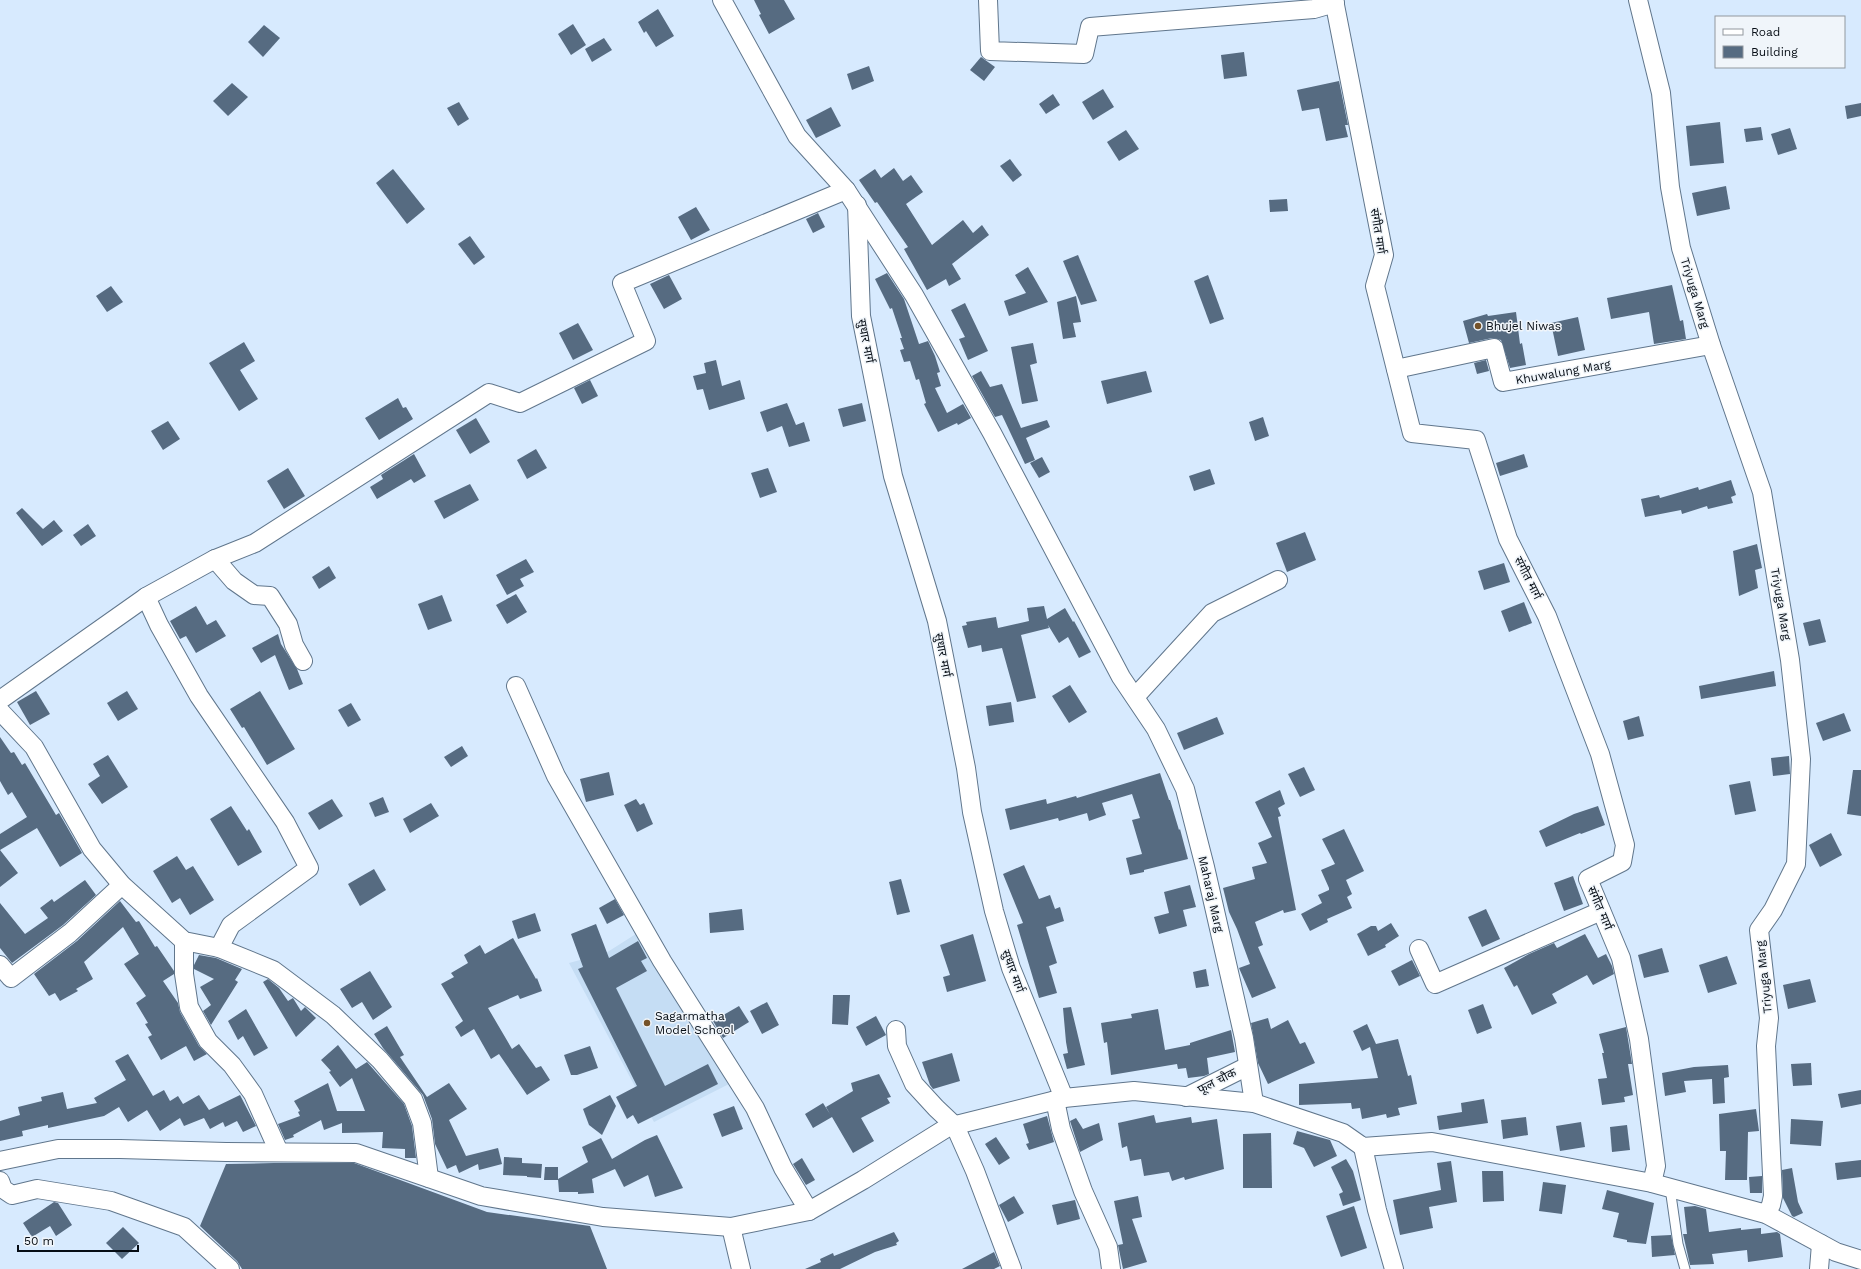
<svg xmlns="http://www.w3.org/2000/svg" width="1861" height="1269" viewBox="0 0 1861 1269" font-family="'Work Sans','Noto Sans Devanagari',sans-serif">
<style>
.built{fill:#c5ddf4}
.building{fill:#566b81}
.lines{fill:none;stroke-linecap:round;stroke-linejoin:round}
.service-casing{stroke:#60768c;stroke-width:11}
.minor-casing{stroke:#60768c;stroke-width:20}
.service{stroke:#fff;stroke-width:9}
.minor{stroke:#fff;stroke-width:18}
.poi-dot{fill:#75532a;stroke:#f0f5fa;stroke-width:1.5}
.labels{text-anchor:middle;stroke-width:3;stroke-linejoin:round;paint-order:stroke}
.street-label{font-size:12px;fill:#060d15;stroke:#f0f5fa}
.poi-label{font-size:12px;fill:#060d15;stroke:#f0f5fa;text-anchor:start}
</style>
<rect width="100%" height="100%" fill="#d7eafe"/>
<polygon class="built" points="639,932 729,1084 654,1122 569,963 606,953"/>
<g class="building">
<polygon points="754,0 784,0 795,19 769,34 759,15 761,14"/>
<polygon points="658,9 674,36 656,47 646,31 644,33 638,22"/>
<polygon points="573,24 586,45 571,55 558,34"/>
<polygon points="264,25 280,38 263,57 248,42"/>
<polygon points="604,38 612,50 592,62 585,49"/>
<polygon points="1244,52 1247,76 1224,79 1221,55"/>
<polygon points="981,57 995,67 984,81 970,70"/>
<polygon points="869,66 874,81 852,90 847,74"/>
<polygon points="1339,81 1348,125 1345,125 1348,137 1326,141 1319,108 1302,111 1297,90"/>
<polygon points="232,83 248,97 228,116 213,101"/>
<polygon points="1103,89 1114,107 1093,120 1082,102"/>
<polygon points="1053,94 1060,105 1046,114 1039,104"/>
<polygon points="459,102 469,119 458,126 447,108"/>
<polygon points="1861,103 1861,116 1847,119 1845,106"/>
<polygon points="831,107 841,126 816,138 806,120"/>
<polygon points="1720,122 1724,163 1690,166 1686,126"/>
<polygon points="1761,127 1763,140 1746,142 1744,129"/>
<polygon points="1790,128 1797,149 1778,155 1771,134"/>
<polygon points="1126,130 1139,149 1119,161 1107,142"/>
<polygon points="1010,159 1022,175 1013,182 1000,166"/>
<polygon points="894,168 903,181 911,175 923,192 906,204 932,245 963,220 973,233 982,225 989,235 952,264 961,279 949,286 946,279 927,290 904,249 908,247 877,202 875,203 859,180 875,169 881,178"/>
<polygon points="393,169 425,209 407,224 376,183"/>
<polygon points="1726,186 1730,209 1697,216 1692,193"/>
<polygon points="1287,199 1288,211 1270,212 1269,200"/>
<polygon points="696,207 710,230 691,240 678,217"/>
<polygon points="818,213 825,227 813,233 806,219"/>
<polygon points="470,236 485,257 474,265 458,244"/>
<polygon points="1078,255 1097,301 1081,305 1063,261"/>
<polygon points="1028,267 1048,302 1009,316 1004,301 1026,293 1015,275"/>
<polygon points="887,273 904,299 919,344 928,341 935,356 940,372 937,373 941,386 935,388 947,413 963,404 971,418 958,425 957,423 938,432 924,404 926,403 919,379 916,380 910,361 904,362 900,350 904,349 900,338 902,338 892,308 890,309 875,279"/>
<polygon points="669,275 682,299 664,309 650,284"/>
<polygon points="1208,275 1224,319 1210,324 1194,281"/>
<polygon points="1672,285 1680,321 1683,320 1686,339 1654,344 1649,312 1611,319 1607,298"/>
<polygon points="111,286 123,302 107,312 96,296"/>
<polygon points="1076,296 1081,322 1073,323 1076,337 1063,339 1057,302"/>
<polygon points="965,303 988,351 968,360 959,339 965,337 951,310"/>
<polygon points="1516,312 1520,344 1522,343 1526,365 1510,368 1501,340 1492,338 1469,343 1463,321 1487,314 1488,316"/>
<polygon points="1578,317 1585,350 1558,356 1551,323"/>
<polygon points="578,323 593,350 573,360 559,333"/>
<polygon points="244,342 255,361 240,370 258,399 239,411 209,363"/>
<polygon points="1033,343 1037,363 1030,365 1038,401 1022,404 1011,347"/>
<polygon points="716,360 722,386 740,380 745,399 709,410 703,389 697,390 693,376 706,373 704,363"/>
<polygon points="1486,360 1489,371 1477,374 1474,363"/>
<polygon points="981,371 990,387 1002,384 1021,428 1047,420 1050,427 1026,438 1035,460 1025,464 1002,415 995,417 972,376"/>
<polygon points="1146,371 1152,392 1107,404 1101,381"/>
<polygon points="590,380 598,396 582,404 574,388"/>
<polygon points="398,398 403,408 406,407 413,419 379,440 365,418"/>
<polygon points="787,403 796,425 804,422 810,441 789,447 782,426 767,432 760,412"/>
<polygon points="862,403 866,421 843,427 838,409"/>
<polygon points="1263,417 1269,436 1255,441 1249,422"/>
<polygon points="476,418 490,442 470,454 456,430"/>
<polygon points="168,421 180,439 163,450 151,431"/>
<polygon points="536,449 547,468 527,479 517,460"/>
<polygon points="414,454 426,476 414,483 411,479 377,499 370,487 383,479 381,475"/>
<polygon points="1524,454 1528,467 1500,476 1496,463"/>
<polygon points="1042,457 1050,472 1039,478 1030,463"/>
<polygon points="288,468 305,496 284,509 267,481"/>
<polygon points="768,468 777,492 760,498 751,473"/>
<polygon points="1210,469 1215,484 1194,491 1189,476"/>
<polygon points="1731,480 1736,495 1731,497 1733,503 1708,509 1707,506 1682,514 1681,510 1645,517 1641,499 1659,495 1660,498 1698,487 1699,490"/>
<polygon points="470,484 479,500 444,519 434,501"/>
<polygon points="22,508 43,529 54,520 63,531 42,546 16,513"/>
<polygon points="88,524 96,536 81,546 73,535"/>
<polygon points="1305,532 1316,560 1287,572 1276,543"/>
<polygon points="1757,544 1762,568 1755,570 1758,588 1739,596 1733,551"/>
<polygon points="526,559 534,572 520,579 524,586 507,595 496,575"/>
<polygon points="1504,563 1510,582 1484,590 1478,571"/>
<polygon points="329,566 336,578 319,589 312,577"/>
<polygon points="516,594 527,612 507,624 496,605"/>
<polygon points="442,595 452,621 428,630 418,604"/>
<polygon points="1524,602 1532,623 1509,632 1501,611"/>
<polygon points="196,606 207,625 216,620 226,636 196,653 186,636 180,639 170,621"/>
<polygon points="1044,606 1047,619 1065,608 1073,622 1074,621 1091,652 1079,658 1068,637 1059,643 1048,625 1049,628 1021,635 1036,698 1017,702 1002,648 982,652 981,645 968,648 962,626 967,625 966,622 996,617 998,628 1029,621 1027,608"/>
<polygon points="1820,619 1826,642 1809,646 1803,623"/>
<polygon points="278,634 281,644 297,669 303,684 289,690 275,655 261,663 252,648"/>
<polygon points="1774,671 1776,686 1701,699 1699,686"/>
<polygon points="1070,685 1087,712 1069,723 1052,696"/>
<polygon points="36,691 50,714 30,725 17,702"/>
<polygon points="127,691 138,709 118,721 107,703"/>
<polygon points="260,691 295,749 267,765 244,727 242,728 230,709"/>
<polygon points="1011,702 1014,722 989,726 986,706"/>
<polygon points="351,703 361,720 348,727 338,710"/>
<polygon points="1844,713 1851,731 1823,741 1816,723"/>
<polygon points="1639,716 1644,736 1628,740 1623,721"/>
<polygon points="1217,717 1224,734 1184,750 1177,733"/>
<polygon points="0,737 11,753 14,752 22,765 25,763 56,815 59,813 82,853 60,867 37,828 0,850 18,873 0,887 0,834 27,817 12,792 8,795 0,781"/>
<polygon points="462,746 468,756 451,767 444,757"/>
<polygon points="108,755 128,787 102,804 88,784 100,776 93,764"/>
<polygon points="1789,756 1790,774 1773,776 1771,758"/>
<polygon points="1304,767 1315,790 1300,797 1288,774"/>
<polygon points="1853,770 1861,770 1861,816 1847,814"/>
<polygon points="609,772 614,795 586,802 580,779"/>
<polygon points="1160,773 1169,800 1170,800 1179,830 1180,829 1188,859 1144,870 1144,872 1130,875 1126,858 1142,854 1132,820 1140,818 1132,794 1102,803 1106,815 1089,821 1087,813 1059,821 1058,818 1010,830 1005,809 1046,799 1047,804 1076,796 1077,798"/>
<polygon points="1750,781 1756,811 1735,815 1729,785"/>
<polygon points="1280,790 1285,804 1278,808 1281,816 1278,817 1296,910 1284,913 1283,910 1255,922 1263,945 1258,947 1276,988 1252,998 1239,968 1250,964 1237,929 1229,912 1223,888 1255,879 1252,867 1267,863 1258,843 1272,837 1255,802"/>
<polygon points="383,797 389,812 375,817 369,803"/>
<polygon points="332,799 343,816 319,830 308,813"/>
<polygon points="636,799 640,805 644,803 653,824 637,832 624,805"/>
<polygon points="431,803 439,816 410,833 403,819"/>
<polygon points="231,806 247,831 249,829 262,852 238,866 210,819"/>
<polygon points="1598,806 1605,825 1581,834 1580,833 1546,847 1539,831 1574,814"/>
<polygon points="1344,829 1364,871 1346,880 1352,894 1347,897 1352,908 1327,919 1328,922 1310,931 1301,914 1322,903 1318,895 1329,890 1329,888 1321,870 1335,864 1322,839"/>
<polygon points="1831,833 1842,855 1820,867 1809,845"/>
<polygon points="177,856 186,870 193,866 214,900 190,915 180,898 172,903 153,871"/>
<polygon points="1024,865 1039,899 1050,895 1055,909 1060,907 1064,921 1046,927 1057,963 1049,966 1057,993 1039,998 1017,925 1023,923 1003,874"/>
<polygon points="374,869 386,890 360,906 348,884"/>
<polygon points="1573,876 1583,904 1564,911 1554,883"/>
<polygon points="901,879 910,912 897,915 889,882"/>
<polygon points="85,880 96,895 63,925 12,963 0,948 0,903 25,934 48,918 40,908 52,899 54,902"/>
<polygon points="1190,885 1196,907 1183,910 1187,926 1159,934 1154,917 1169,913 1164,892"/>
<polygon points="615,899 624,915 607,924 599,908"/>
<polygon points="120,901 136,922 139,921 155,947 157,946 174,971 174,974 163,981 178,1003 180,1012 199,1046 207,1054 194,1061 186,1046 161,1060 148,1037 152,1035 145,1024 148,1023 136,1003 146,996 124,964 139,954 123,927 84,962 93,979 76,989 78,991 60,1001 55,993 49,996 34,974 77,941"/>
<polygon points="742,909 744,930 710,933 709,913"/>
<polygon points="1486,909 1500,939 1482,947 1468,917"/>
<polygon points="535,913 541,931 518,939 512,921"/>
<polygon points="1391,923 1399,936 1385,945 1386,947 1368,956 1357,934 1371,926 1376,926 1378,931"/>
<polygon points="596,924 609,958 638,941 647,958 641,961 647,971 616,988 665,1086 708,1064 718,1084 638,1124 633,1115 627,1119 616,1097 637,1086 578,969 583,967 571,934"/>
<polygon points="973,934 986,981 947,992 943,977 950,975 940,945"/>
<polygon points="1585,934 1598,958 1606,954 1612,966 1614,974 1593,985 1587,975 1552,994 1557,1003 1532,1015 1517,985 1514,987 1504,968 1529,954 1554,943 1557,948"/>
<polygon points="513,938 536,979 537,978 542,991 520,999 518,995 488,1008 512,1049 519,1044 536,1068 541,1066 550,1080 527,1095 499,1054 491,1059 474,1029 461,1037 455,1027 463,1021 441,984 454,977 451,973 468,963 464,955 480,945 485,954"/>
<polygon points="1662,948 1669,972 1644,978 1638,955"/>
<polygon points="199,955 216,958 242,969 235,980 238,982 211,1025 203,1011 211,1005 200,987 214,979 194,969 194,965"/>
<polygon points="1727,956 1737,984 1708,993 1699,965"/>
<polygon points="1412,960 1420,976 1399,986 1391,971"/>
<polygon points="1206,969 1209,986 1196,988 1193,972"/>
<polygon points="370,971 392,1007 373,1020 362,1002 352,1008 340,989"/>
<polygon points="268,979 279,988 288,1001 293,998 301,1011 305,1007 316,1018 296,1037 263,982"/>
<polygon points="1810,979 1816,1002 1788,1009 1783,985"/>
<polygon points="833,995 850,995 848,1025 832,1024"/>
<polygon points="767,1002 779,1025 762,1034 750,1011"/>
<polygon points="1483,1004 1492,1028 1477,1034 1468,1010"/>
<polygon points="739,1006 749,1022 723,1038 713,1021"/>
<polygon points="1071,1007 1085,1065 1067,1069 1063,1054 1068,1053 1066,1042 1063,1008"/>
<polygon points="246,1009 268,1048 254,1056 243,1036 238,1040 228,1021"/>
<polygon points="1158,1009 1165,1050 1190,1045 1190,1043 1231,1030 1235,1052 1207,1058 1209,1074 1204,1076 1188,1078 1186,1068 1178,1069 1177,1064 1111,1075 1107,1042 1104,1043 1101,1023 1132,1018 1131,1014"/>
<polygon points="876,1016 886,1035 866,1046 856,1027"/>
<polygon points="1268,1018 1271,1029 1288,1020 1300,1044 1305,1042 1315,1063 1268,1084 1258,1063 1251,1023"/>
<polygon points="1367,1024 1376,1044 1398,1039 1408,1076 1411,1075 1417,1104 1398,1108 1400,1115 1387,1118 1386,1114 1362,1119 1360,1108 1352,1109 1351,1103 1299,1105 1299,1084 1378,1078 1370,1047 1362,1051 1353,1031"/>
<polygon points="387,1026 404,1055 400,1057 427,1097 449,1083 467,1109 449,1120 466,1156 498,1148 502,1164 479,1170 478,1164 459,1173 456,1165 447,1169 435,1144 432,1119 423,1095 383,1048 374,1034"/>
<polygon points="1626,1027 1632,1064 1628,1064 1633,1095 1624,1097 1625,1102 1602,1105 1598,1079 1607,1078 1602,1053 1604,1053 1599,1034"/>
<polygon points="338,1045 356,1069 367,1062 404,1104 412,1126 416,1158 405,1158 405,1149 382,1148 383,1132 342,1133 342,1123 324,1130 321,1120 293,1135 294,1137 285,1140 278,1124 300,1116 298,1112 300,1111 294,1101 328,1083 337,1111 365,1111 352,1078 340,1087 329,1072 331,1071 321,1060"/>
<polygon points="590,1046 598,1068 577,1075 571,1075 564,1055"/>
<polygon points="952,1053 960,1081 933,1089 930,1085 922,1062"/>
<polygon points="128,1054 153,1096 164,1090 170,1101 178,1096 183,1104 199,1095 209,1110 240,1095 256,1126 243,1132 237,1121 225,1127 223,1122 210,1129 204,1118 184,1126 180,1118 160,1131 147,1110 128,1122 119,1107 104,1116 48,1128 48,1125 22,1131 23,1136 0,1141 0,1121 20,1115 18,1107 42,1101 41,1097 63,1092 67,1109 97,1103 94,1098 126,1080 115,1061"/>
<polygon points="1811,1063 1812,1085 1793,1086 1791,1064"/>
<polygon points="1728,1065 1729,1077 1724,1078 1725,1103 1713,1104 1712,1079 1684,1081 1686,1092 1665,1096 1662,1073 1694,1067"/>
<polygon points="879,1074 891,1097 887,1098 890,1103 861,1118 874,1141 853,1153 832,1117 813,1128 805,1114 823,1103 830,1114 826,1107 853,1091 851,1083"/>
<polygon points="1861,1090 1861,1104 1841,1108 1838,1094"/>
<polygon points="610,1095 616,1106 602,1135 589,1125 583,1109"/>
<polygon points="1484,1099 1488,1123 1439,1130 1437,1116 1462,1112 1461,1103"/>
<polygon points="734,1106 743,1129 722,1137 713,1114"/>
<polygon points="1756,1109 1759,1131 1748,1132 1747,1180 1725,1180 1726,1151 1720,1151 1719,1114"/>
<polygon points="1154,1115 1156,1123 1191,1117 1192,1123 1217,1119 1224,1169 1185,1180 1184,1177 1172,1181 1169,1172 1144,1176 1141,1159 1130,1161 1127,1146 1122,1148 1118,1123"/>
<polygon points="1047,1116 1054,1142 1029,1150 1026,1144 1029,1143 1023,1124"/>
<polygon points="1526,1117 1528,1135 1503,1139 1501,1120"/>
<polygon points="1076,1118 1083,1129 1099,1123 1103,1140 1080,1152 1070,1121"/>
<polygon points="1791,1119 1823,1121 1821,1146 1790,1144"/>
<polygon points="1581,1122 1585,1147 1560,1151 1556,1126"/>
<polygon points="1627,1125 1630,1150 1612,1152 1610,1127"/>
<polygon points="1297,1131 1330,1140 1337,1156 1314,1167 1304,1148 1293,1144"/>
<polygon points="1271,1133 1272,1188 1243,1188 1243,1134"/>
<polygon points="657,1135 683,1188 655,1197 648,1175 624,1187 615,1169 592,1179 594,1193 578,1194 578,1192 559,1192 558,1179 588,1162 582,1147 601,1138 612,1159 645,1140"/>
<polygon points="996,1137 1010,1158 999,1165 985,1144"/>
<polygon points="504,1157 522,1158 522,1163 542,1164 541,1178 527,1177 527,1176 503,1175"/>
<polygon points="802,1158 815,1180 806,1185 793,1164"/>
<polygon points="1346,1159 1353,1171 1361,1200 1343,1206 1339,1194 1343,1192 1331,1167"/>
<polygon points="1861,1160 1861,1177 1837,1180 1835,1163"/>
<polygon points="1451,1161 1457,1202 1429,1207 1433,1228 1400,1235 1393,1200 1441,1190 1437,1163"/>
<polygon points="274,1163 354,1163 487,1212 590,1226 607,1269 242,1269 237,1261 200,1226 226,1164"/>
<polygon points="545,1167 558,1167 558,1180 544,1180"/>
<polygon points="1792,1168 1798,1202 1803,1213 1794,1217 1792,1216 1783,1198 1782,1170"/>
<polygon points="1482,1171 1503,1171 1504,1201 1483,1202"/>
<polygon points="1762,1176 1762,1193 1750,1193 1749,1177"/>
<polygon points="1543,1182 1566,1185 1562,1214 1539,1211"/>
<polygon points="1607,1190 1654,1203 1646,1244 1627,1242 1627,1240 1613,1237 1619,1213 1602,1209"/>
<polygon points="1014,1196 1024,1213 1008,1222 999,1205"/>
<polygon points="1138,1196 1142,1217 1132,1219 1147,1262 1123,1269 1118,1245 1123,1244 1114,1201"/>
<polygon points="1075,1200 1080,1219 1057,1225 1052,1205"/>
<polygon points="54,1202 58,1203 72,1225 56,1236 50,1226 32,1237 23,1223"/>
<polygon points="1354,1206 1367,1248 1341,1257 1326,1216"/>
<polygon points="1695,1206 1706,1209 1709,1232 1741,1228 1741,1230 1761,1228 1761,1234 1777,1232 1780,1234 1783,1257 1748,1262 1747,1250 1712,1254 1714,1264 1690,1265 1683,1234 1687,1234 1684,1207"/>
<polygon points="123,1227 139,1243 122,1259 106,1243"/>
<polygon points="894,1232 899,1241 896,1243 897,1245 875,1252 840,1269 805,1269 821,1262 820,1259 833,1253 834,1256"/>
<polygon points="1671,1235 1675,1255 1652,1257 1651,1236"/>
<polygon points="994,1252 1000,1266 994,1269 962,1269"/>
</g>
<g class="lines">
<defs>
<polyline id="service" points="1670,1188 1678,1244 1685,1269"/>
<g id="minor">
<polyline points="722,0 797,136 846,190 914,295 992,433 1121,677 1156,729 1185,789 1205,867 1244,1038 1254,1103"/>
<polyline points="988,0 990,51 1084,54 1090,27 1314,9 1335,3"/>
<polyline points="1334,0 1384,255 1375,286 1412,433 1476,440 1508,539 1547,616 1600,754 1625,845 1622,862 1588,879 1621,958 1639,1039 1656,1166 1652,1183"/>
<polyline points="1638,0 1661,93 1670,187 1681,248 1711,345 1762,492 1790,660 1801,759 1796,864 1773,910 1759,930 1769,1018 1766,1046 1773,1196 1771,1205 1766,1214"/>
<polyline points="857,205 861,316 893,476 937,621 966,768 972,812 994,911 1011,968 1064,1098"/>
<polyline points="1396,369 1494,348 1503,382 1711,345"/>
<polyline points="215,559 234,581 254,595 270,596 288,624 294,645 303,661"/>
<polyline points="146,597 159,625 199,696 285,822 309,868 231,925 219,948"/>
<polyline points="516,686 556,776 662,961 755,1108 783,1168 809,1211"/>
<polyline points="1135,697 1212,613 1278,580"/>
<polyline points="0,700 146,597 215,559 255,543 489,393 520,403 646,341 622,283 846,190"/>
<polyline points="0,711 34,747 92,849 122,885 184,941 219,948 273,970 333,1015 380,1060 413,1099 422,1123 429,1178"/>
<polyline points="184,941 184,974 189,1007 208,1041 232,1065 253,1094 279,1152"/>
<polyline points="1419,949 1435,984 1601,911"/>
<polyline points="0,965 11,978 70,933 122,885"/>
<polyline points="896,1030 897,1046 914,1084 936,1108 955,1126 975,1171 1012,1269"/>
<polyline points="1186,1097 1248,1066"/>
<polyline points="1055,1100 1061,1129 1083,1191 1108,1247 1111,1269"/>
<polyline points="1363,1147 1377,1210 1394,1269"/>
<polyline points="0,1161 58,1149 120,1149 226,1152 356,1153 481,1196 603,1217 731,1227 809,1211 863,1180 948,1127 1064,1098 1134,1091 1254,1103 1343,1133 1363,1147 1432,1142 1652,1183 1766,1214 1836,1252 1861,1260"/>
<polyline points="0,1181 3,1189 12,1195 37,1189 111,1201 184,1227 230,1269"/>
<polyline points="731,1227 741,1269"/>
<polyline points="1819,1269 1821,1244"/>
</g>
</defs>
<use href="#service" class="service-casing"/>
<use href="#minor" class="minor-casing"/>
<use href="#service" class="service"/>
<use href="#minor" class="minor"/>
</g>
<g class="poi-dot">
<circle cx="1478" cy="326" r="4"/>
<circle cx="647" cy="1023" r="4"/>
</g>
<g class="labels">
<g class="street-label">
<text transform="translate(1378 231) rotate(81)" y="4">संगीत मार्ग</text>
<text transform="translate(1695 293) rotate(73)" y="4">Triyuga Marg</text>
<text transform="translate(866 341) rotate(79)" y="4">सुधार मार्ग</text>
<text transform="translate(1563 372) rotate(-10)" y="4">Khuwalung Marg</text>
<text transform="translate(1528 578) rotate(63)" y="4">संगीत मार्ग</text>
<text transform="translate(1781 604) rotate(80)" y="4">Triyuga Marg</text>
<text transform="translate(943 655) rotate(79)" y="4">सुधार मार्ग</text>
<text transform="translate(1211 894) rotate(77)" y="4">Maharaj Marg</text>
<text transform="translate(1600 908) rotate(67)" y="4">संगीत मार्ग</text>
<text transform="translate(1013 971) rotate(70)" y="4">सुधार मार्ग</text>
<text transform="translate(1764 977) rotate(-96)" y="4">Triyuga Marg</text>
<text transform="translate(1217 1081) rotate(-27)" y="4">फूल चौक</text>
</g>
<g class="poi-label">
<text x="1486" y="330">Bhujel Niwas</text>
<text x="655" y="1020">Sagarmatha<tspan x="655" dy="14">Model School</tspan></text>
</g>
</g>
<rect x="1715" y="16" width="130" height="52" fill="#f0f5fa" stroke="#92989e"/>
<rect x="1723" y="29" width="20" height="6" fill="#ffffff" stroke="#92989e"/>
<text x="1751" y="36" font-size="12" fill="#060d15">Road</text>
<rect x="1723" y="46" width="20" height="12" fill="#566b81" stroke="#92989e"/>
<text x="1751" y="56" font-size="12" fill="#060d15">Building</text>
<path d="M18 1245v6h120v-6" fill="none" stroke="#060d15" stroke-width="2"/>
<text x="24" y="1245" font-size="12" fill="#060d15" stroke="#f0f5fa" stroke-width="3" paint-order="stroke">50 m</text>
</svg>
